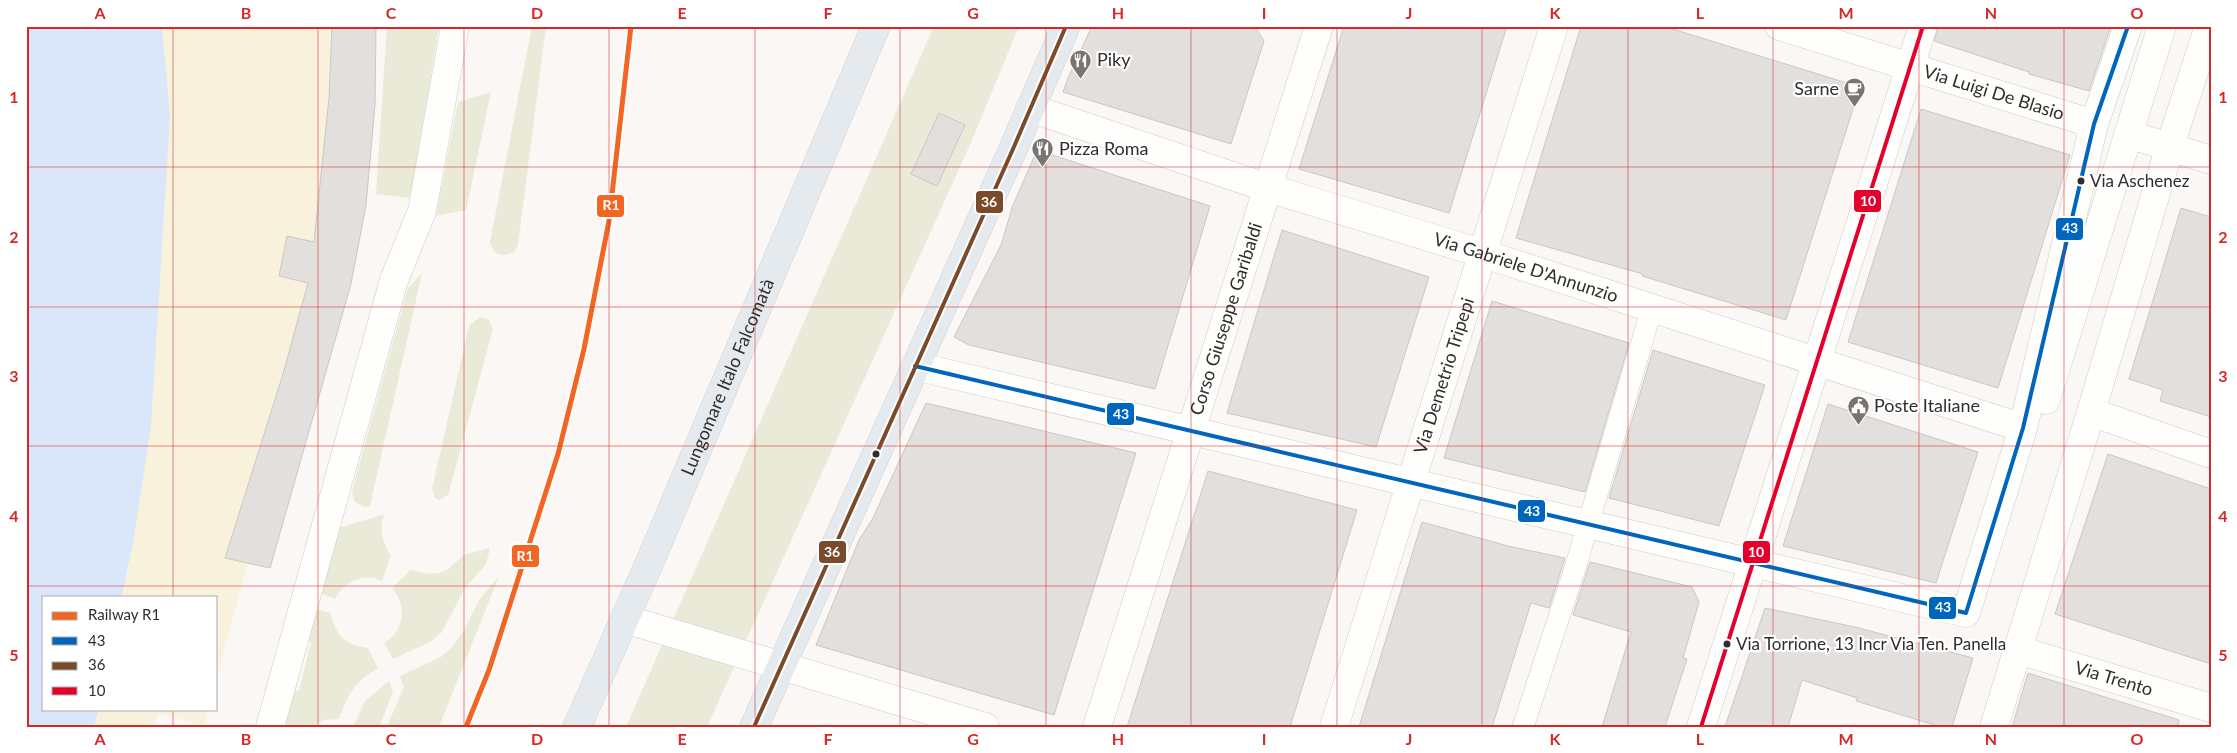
<svg xmlns="http://www.w3.org/2000/svg" width="2237" height="753" viewBox="0 0 2237 753" font-family="Lato,sans-serif">
<style>
.green{fill:#eaead8}
.sand{fill:#f8f2dc}
.water{fill:#dae7fa}
.building{fill:#e2dfdd;stroke:#cac7c5}
.lines{fill:none;stroke-linecap:round;stroke-linejoin:round}
.service-casing{stroke:#cdcac9;stroke-width:22}
.pedestrian-casing{stroke:#cdcac9;stroke-width:29}
.minor-casing{stroke:#cdcac9;stroke-width:29}
.primary-casing{stroke:#d4d2d1;stroke-width:29}
.service{stroke:#fefefd;stroke-width:21}
.pedestrian{stroke:#fefefd;stroke-width:28}
.minor{stroke:#fefefd;stroke-width:28}
.primary{stroke:#e5eaee;stroke-width:28}
.bus-1-casing{stroke:#fff;stroke-width:8}
.bus-2-casing{stroke:#fff;stroke-width:8}
.bus-3-casing{stroke:#fff;stroke-width:8}
.bus-1{stroke:#0065bd;stroke-width:4}
.bus-2{stroke:#7a4b2a;stroke-width:4}
.bus-3{stroke:#e4002b;stroke-width:4}
.rail-1-casing{stroke:#fff;stroke-width:9}
.rail-1{stroke:#f26522;stroke-width:5}
.grid{fill:none;stroke:#d62828;stroke-width:1;stroke-opacity:0.55}
.bus-dot{fill:#302d2c;stroke:#fff;stroke-width:2}
.labels{text-anchor:middle;stroke-width:4.5;stroke-linejoin:round;paint-order:stroke}
.bus-label{font-size:17px;fill:#302d2c;stroke:#fff;text-anchor:start}
.poi-label{font-size:18px;fill:#302d2c;stroke:#fff;text-anchor:start}
.street-label{font-size:18px;fill:#302d2c;stroke:#fff}
.line-badge{stroke:#fff;stroke-width:2}
.badge-label{font-size:14px;text-anchor:middle;font-weight:bold;fill:#fff}
.neatline{fill:none;stroke:#d62828;stroke-width:2}
.grid-label{font-size:16px;text-anchor:middle;font-weight:bold;fill:#d62828}
</style>
<rect width="100%" height="100%" fill="#faf7f4"/>
<g class="green">
<polygon points="387,26 439,26 411,198 376,194"/>
<path d="M532 26H546L518 245 515 251C504 258 493 256 490 242Z"/>
<polygon points="934,26 1019,26 973,138 707,727 626,727"/>
<polygon points="491,92 466,210 436,216 458,102"/>
<polygon points="422,273 370,506 364,507 355,502 352,491 408,288"/>
<polygon points="480,317 489,320 493,329 448,495 439,500 435,498 432,489 469,326"/>
<path d="M385 514C378 528 383 544 391 556L382 581C364 572 344 581 335 599L317 592 335 529Z"/>
<path d="M490 548 486 564 465 588 442 632 430 642 393 659 384 643C404 633 408 604 392 588L411 570 429 574 438 573 447 570 464 555Z"/>
<polygon points="499,576 439,727 389,727 389,722 404,687 400,676 441,657 451,648 464,631 479,600"/>
<path d="M312 608 331 613C334 634 346 646 368 648L378 668C353 683 349 693 339 719L324 720 312 727H281L291 691H299L311 642 304 639Z"/>
<polygon points="389,681 393,692 381,722 381,727 356,727 354,725 365,701"/>
</g>
<g class="sand">
<polygon points="157,26 332,26 329,98 314,242 287,237 279,276 308,283 283,374 225,557 248,563 216,680 216,597 122,597 134,537"/>
<polygon points="99,709 208,709 204,726 158,713 154,727 94,727"/>
</g>
<polygon class="water" points="26,26 162,26 170,116 151,426 134,537 122,597 44,597 44,709 99,709 94,727 26,727"/>
<g class="building">
<polygon points="332,26 376,26 375,105 366,205 351,284 270,568 225,558 283,374 308,283 279,276 287,236 314,242 329,98"/>
<polygon points="1092,26 1255,26 1264,41 1231,144 1063,92 1068,78"/>
<polygon points="1344,26 1507,26 1449,213 1299,169"/>
<polygon points="1581,26 1663,26 1860,87 1786,320 1642,276 1643,274 1516,238"/>
<polygon points="1938,26 2111,26 2089,91 2029,74 2029,72 1934,41"/>
<polygon points="1921,109 2070,155 1998,388 1848,342"/>
<polygon points="939,113 965,125 937,186 911,174"/>
<polygon points="1037,150 1210,206 1155,389 969,345 954,337 1001,245 1013,205"/>
<polygon points="2181,208 2211,217 2211,417 2160,401 2163,390 2129,379"/>
<polygon points="1282,230 1429,277 1376,447 1227,413"/>
<polygon points="1492,301 1629,343 1585,492 1444,458"/>
<polygon points="1653,350 1765,385 1719,526 1609,498"/>
<polygon points="926,403 1136,453 1054,715 816,645 859,540 873,518"/>
<polygon points="1828,404 1978,452 1936,583 1783,546"/>
<polygon points="2108,454 2211,489 2211,664 2055,614"/>
<polygon points="1208,471 1357,510 1290,727 1127,727"/>
<polygon points="1422,522 1508,546 1565,558 1549,608 1531,603 1492,727 1359,727"/>
<polygon points="1590,562 1692,587 1699,602 1683,658 1687,659 1665,727 1602,727 1631,632 1573,615"/>
<polygon points="1765,608 1855,627 1973,658 1952,727 1941,727 1856,701 1857,698 1802,680 1788,727 1725,727"/>
<polygon points="2028,673 2179,720 2178,727 2012,727"/>
</g>
<g class="lines">
<defs>
<polyline id="service" points="1523,727 1576,565 1652,308"/>
<g id="pedestrian">
<polyline points="270,727 394,280 422,211 455,26"/>
<path id="s1" d="M1097 727 1319 26"/>
</g>
<g id="minor">
<path id="s2" d="M1779 26 2094 124"/>
<path id="s3" d="M1030 108 1268 188 1481 253 2023 428"/>
<polyline points="2128,134 2211,160"/>
<polyline points="915,366 1966,613 2023,428 2094,124 2128,26"/>
<polyline points="2046,400 2162,26"/>
<polyline points="2091,412 2211,454"/>
<polyline points="625,619 985,727"/>
<path id="s4" d="M2018 650 2211 708"/>
<path id="s5" d="M1334 727 1554 26"/>
<polyline points="1701,727 1923,26"/>
<polyline points="1994,727 2091,412 2170,146 2209,26"/>
</g>
<g id="primary">
<path id="s6" d="M577 727 652 557 876 26"/>
<polyline points="754,727 1013,149 1066,26"/>
</g>
</defs>
<use href="#service" class="service-casing"/>
<use href="#pedestrian" class="pedestrian-casing"/>
<use href="#minor" class="minor-casing"/>
<use href="#primary" class="primary-casing"/>
<use href="#service" class="service"/>
<use href="#pedestrian" class="pedestrian"/>
<use href="#minor" class="minor"/>
<use href="#primary" class="primary"/>
<defs>
<polyline id="bus-1" points="915,366 1966,613 2023,428 2094,124 2128,26"/>
<polyline id="bus-2" points="754,727 1013,149 1066,26"/>
<polyline id="bus-3" points="1701,727 1923,26"/>
</defs>
<use href="#bus-1" class="bus-1-casing"/>
<use href="#bus-2" class="bus-2-casing"/>
<use href="#bus-3" class="bus-3-casing"/>
<use href="#bus-1" class="bus-1"/>
<use href="#bus-2" class="bus-2"/>
<use href="#bus-3" class="bus-3"/>
<defs>
<polyline id="rail-1" points="466,727 489,670 558,454 584,349 609,221 631,26"/>
</defs>
<use href="#rail-1" class="rail-1-casing"/>
<use href="#rail-1" class="rail-1"/>
</g>
<path class="grid" d="M173 26V597M318 26V727M464 26V727M609 26V727M755 26V727M900 26V727M1046 26V727M1191 26V727M1337 26V727M1482 26V727M1628 26V727M1773 26V727M1919 26V727M2064 26V727M26 167H2211M26 307H2211M26 446H2211M26 586H2211M173 709V727"/>
<defs>
<symbol id="restaurant-pin" viewBox="-11 -11 22 30"><path d="M0 17L-7.5 6A9.5 9.5 0 1 1 7.5 6Z" fill="#777472" stroke="#fff"/><path d="M-5-6h1v4h1v-4h1v4h1v-4h1v5L-1.5 .5V6h-2V.5L-5-1ZM5-6V6H3V1.5H1.5Q1.5-4 5-6Z" fill="#fff"/></symbol>
<symbol id="cafe-pin" viewBox="-11 -11 22 30"><path d="M0 17L-7.5 6A9.5 9.5 0 1 1 7.5 6Z" fill="#777472" stroke="#fff"/><path d="M-5.5-4.5H6V0H3Q3 3.5 0 3.5H-2.5Q-5.5 3.5-5.5 0ZM3-3.2v2h1.7v-2ZM-6 4.5H4V6H-6Z" fill="#fff"/></symbol>
<symbol id="civic-pin" viewBox="-11 -11 22 30"><path d="M0 17L-7.5 6A9.5 9.5 0 1 1 7.5 6Z" fill="#777472" stroke="#fff"/><path d="M-.6-6.5H3V-4.5H.6V-3L4-1V1h2V6H-6V1h2V-1L-.6-3ZM-1.2 2.5V6h2.4V2.5Z" fill="#fff"/></symbol>
</defs>
<g fill-rule="evenodd">
<use href="#restaurant-pin" x="1068" y="48" width="25" height="34"/>
<use href="#cafe-pin" x="1842" y="76" width="25" height="34"/>
<use href="#restaurant-pin" x="1030" y="136" width="25" height="34"/>
<use href="#civic-pin" x="1846" y="394" width="25" height="34"/>
</g>
<g class="bus-dot">
<circle cx="2081" cy="181" r="4.5"/>
<circle cx="876" cy="454" r="4.5"/>
<circle cx="1727" cy="644" r="4.5"/>
</g>
<g class="labels">
<g class="bus-label">
<text x="2090" y="187">Via Aschenez</text>
<text x="1736" y="650">Via Torrione, 13 Incr Via Ten. Panella</text>
</g>
<g class="poi-label">
<text x="1097" y="66">Piky</text>
<text x="1839" y="95" text-anchor="end">Sarne</text>
<text x="1059" y="155">Pizza Roma</text>
<text x="1874" y="412">Poste Italiane</text>
</g>
<g class="street-label">
<text dy="6" stroke="none"><textPath href="#s2" startOffset="225">Via Luigi De Blasio</textPath></text>
<text dy="6" stroke="none"><textPath href="#s3" startOffset="521">Via Gabriele D'Annunzio</textPath></text>
<text dy="6" stroke="none"><textPath href="#s1" startOffset="428">Corso Giuseppe Garibaldi</textPath></text>
<text dy="6" stroke="none"><textPath href="#s5" startOffset="368">Via Demetrio Tripepi</textPath></text>
<text dy="6" stroke="none"><textPath href="#s6" startOffset="381">Lungomare Italo Falcomatà</textPath></text>
<text dy="6" stroke="none"><textPath href="#s4" startOffset="100">Via Trento</textPath></text>
</g>
</g>
<g class="line-badge">
<rect x="1853" y="189" width="29" height="24" rx="5" fill="#e4002b"/>
<rect x="975" y="190" width="29" height="24" rx="5" fill="#7a4b2a"/>
<rect x="596" y="194" width="29" height="24" rx="5" fill="#f26522"/>
<rect x="2055" y="217" width="29" height="24" rx="5" fill="#0065bd"/>
<rect x="1106" y="402" width="29" height="24" rx="5" fill="#0065bd"/>
<rect x="1517" y="499" width="29" height="24" rx="5" fill="#0065bd"/>
<rect x="1742" y="540" width="29" height="24" rx="5" fill="#e4002b"/>
<rect x="818" y="540" width="29" height="24" rx="5" fill="#7a4b2a"/>
<rect x="511" y="544" width="29" height="24" rx="5" fill="#f26522"/>
<rect x="1928" y="596" width="29" height="24" rx="5" fill="#0065bd"/>
</g>
<g class="badge-label">
<text x="1868" y="206">10</text>
<text x="989" y="207">36</text>
<text x="611" y="210">R1</text>
<text x="2070" y="233">43</text>
<text x="1121" y="419">43</text>
<text x="1532" y="516">43</text>
<text x="1756" y="557">10</text>
<text x="832" y="557">36</text>
<text x="525" y="561">R1</text>
<text x="1943" y="612">43</text>
</g>
<rect width="2237" height="753" fill="none" stroke="#ffffff" stroke-width="55"/>
<rect x="42" y="596" width="175" height="115" fill="#ffffff" stroke="#acabab"/>
<rect x="52" y="612" width="25" height="8" fill="#f26522" stroke="#acabab"/>
<text x="88" y="620" font-size="15" fill="#302d2c">Railway R1</text>
<rect x="52" y="637" width="25" height="8" fill="#0065bd" stroke="#acabab"/>
<text x="88" y="646" font-size="15" fill="#302d2c">43</text>
<rect x="52" y="662" width="25" height="8" fill="#7a4b2a" stroke="#acabab"/>
<text x="88" y="670" font-size="15" fill="#302d2c">36</text>
<rect x="52" y="687" width="25" height="8" fill="#e4002b" stroke="#acabab"/>
<text x="88" y="696" font-size="15" fill="#302d2c">10</text>
<rect x="28" y="28" width="2182" height="698" class="neatline"/>
<g class="grid-label">
<text x="100" y="19">A</text>
<text x="246" y="19">B</text>
<text x="391" y="19">C</text>
<text x="537" y="19">D</text>
<text x="682" y="19">E</text>
<text x="828" y="19">F</text>
<text x="973" y="19">G</text>
<text x="1118" y="19">H</text>
<text x="1264" y="19">I</text>
<text x="1409" y="19">J</text>
<text x="1555" y="19">K</text>
<text x="1700" y="19">L</text>
<text x="1846" y="19">M</text>
<text x="1991" y="19">N</text>
<text x="2137" y="19">O</text>
<text x="14" y="103">1</text>
<text x="2223" y="103">1</text>
<text x="14" y="243">2</text>
<text x="2223" y="243">2</text>
<text x="14" y="382">3</text>
<text x="2223" y="382">3</text>
<text x="14" y="522">4</text>
<text x="2223" y="522">4</text>
<text x="14" y="661">5</text>
<text x="2223" y="661">5</text>
<text x="100" y="745">A</text>
<text x="246" y="745">B</text>
<text x="391" y="745">C</text>
<text x="537" y="745">D</text>
<text x="682" y="745">E</text>
<text x="828" y="745">F</text>
<text x="973" y="745">G</text>
<text x="1118" y="745">H</text>
<text x="1264" y="745">I</text>
<text x="1409" y="745">J</text>
<text x="1555" y="745">K</text>
<text x="1700" y="745">L</text>
<text x="1846" y="745">M</text>
<text x="1991" y="745">N</text>
<text x="2137" y="745">O</text>
</g>
</svg>
